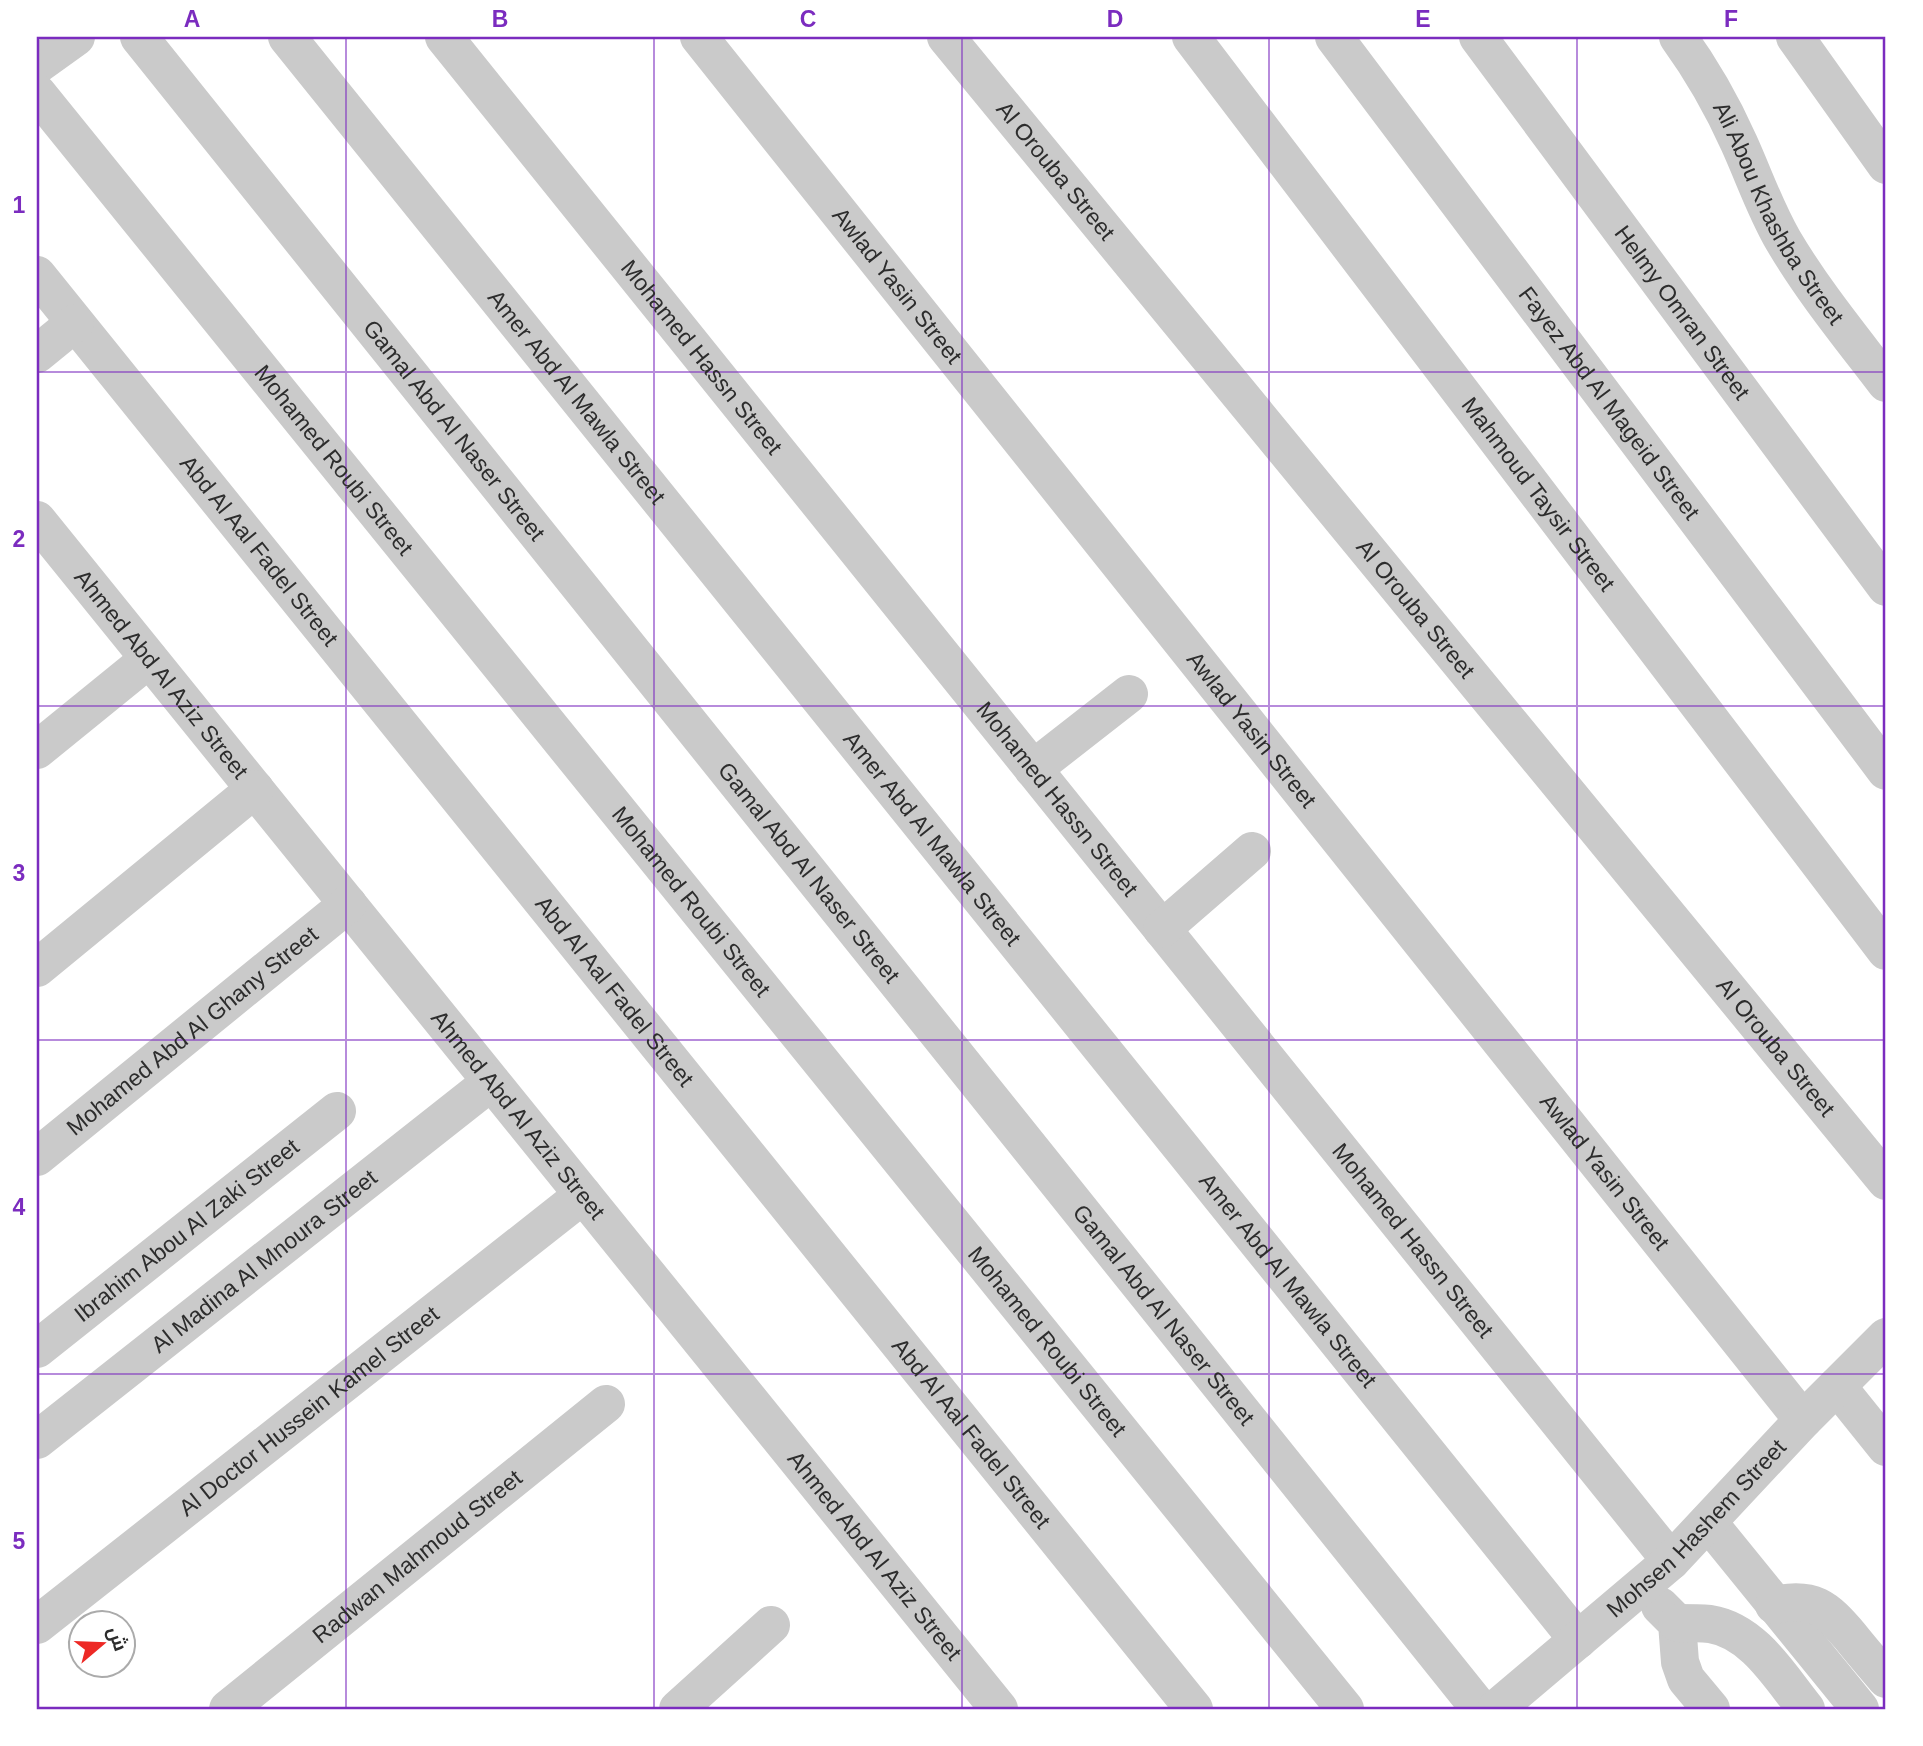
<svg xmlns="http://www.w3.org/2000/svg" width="1923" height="1746" viewBox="0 0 1923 1746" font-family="Helvetica,Cairo,sans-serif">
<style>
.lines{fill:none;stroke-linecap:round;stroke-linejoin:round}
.minor{stroke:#cacaca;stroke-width:38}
.grid{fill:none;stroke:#7b2cbf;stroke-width:2;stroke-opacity:0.55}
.labels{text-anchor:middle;stroke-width:7;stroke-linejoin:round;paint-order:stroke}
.street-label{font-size:23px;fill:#2d2d2d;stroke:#fff}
.neatline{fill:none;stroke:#7b2cbf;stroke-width:2.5}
.grid-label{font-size:23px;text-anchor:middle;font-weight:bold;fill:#7b2cbf}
</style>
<rect width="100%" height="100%" fill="#fff"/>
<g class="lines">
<g class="minor">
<path id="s1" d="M139 37 1480 1709"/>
<path id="s2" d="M287 37 1578 1640"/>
<path id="s3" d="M444 37 1671 1561"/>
<path id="s4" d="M699 37 1803 1420"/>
<path id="s5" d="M946 37 1886 1181"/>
<path id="s6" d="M1191 37 1886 951"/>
<path id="s7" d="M1334 37 1886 771"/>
<path id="s8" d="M1478 37 1886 587"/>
<path id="s9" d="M1678 37C1702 70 1722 105 1739 143 1754 176 1765 209 1783 240 1813 291 1851 337 1886 383"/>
<polyline points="1795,37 1886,165"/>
<polyline points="37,65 76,37"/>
<path id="s10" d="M37 93 1345 1709"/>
<path id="s11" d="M37 275 1194 1709"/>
<polyline points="37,354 75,323"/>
<path id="s12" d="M37 520 999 1709"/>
<polyline points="37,750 149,659"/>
<polyline points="1033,769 1129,694"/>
<polyline points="1162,929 1252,851"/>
<polyline points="37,968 255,789"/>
<path id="s13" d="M37 1157 348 904"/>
<path id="s14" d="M37 1349 337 1111"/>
<polyline points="1837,1386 1886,1447"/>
<path id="s15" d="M37 1440 491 1082"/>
<polyline points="1708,1522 1860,1709"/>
<path d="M1774 1605C1813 1596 1826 1608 1850 1636 1862 1651 1874 1665 1886 1679"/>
<polyline points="1660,1606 1677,1623 1680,1662 1686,1679 1711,1709"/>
<path d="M1677 1623C1687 1623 1699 1623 1710 1624 1754 1631 1780 1677 1806 1709"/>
<path id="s16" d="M37 1625 583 1195"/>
<path id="s17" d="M228 1709 606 1404"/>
<polyline points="678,1709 771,1625"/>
<path id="s18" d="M1496 1709 1671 1561 1803 1420 1886 1337"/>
</g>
</g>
<path class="grid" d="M346 37V1709M654 37V1709M962 37V1709M1269 37V1709M1577 37V1709M37 372H1886M37 706H1886M37 1040H1886M37 1374H1886"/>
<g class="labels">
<g class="street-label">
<text dy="8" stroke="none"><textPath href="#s5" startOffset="173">Al Orouba Street</textPath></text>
<text dy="8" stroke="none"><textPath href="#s9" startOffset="203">Ali Abou Khashba Street</textPath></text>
<text dy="8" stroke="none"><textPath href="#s4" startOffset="318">Awlad Yasin Street</textPath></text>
<text dy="8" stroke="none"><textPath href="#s8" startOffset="343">Helmy Omran Street</textPath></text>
<text dy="8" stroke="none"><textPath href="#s3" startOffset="411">Mohamed Hassn Street</textPath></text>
<text dy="8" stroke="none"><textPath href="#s2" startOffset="462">Amer Abd Al Mawla Street</textPath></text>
<text dy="8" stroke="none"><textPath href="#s7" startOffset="458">Fayez Abd Al Mageid Street</textPath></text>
<text dy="8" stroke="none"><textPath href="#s1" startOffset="504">Gamal Abd Al Naser Street</textPath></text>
<text dy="8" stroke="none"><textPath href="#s10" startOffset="472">Mohamed Roubi Street</textPath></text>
<text dy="8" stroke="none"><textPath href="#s6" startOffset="574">Mahmoud Taysir Street</textPath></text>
<text dy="8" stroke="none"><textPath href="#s11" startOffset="354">Abd Al Aal Fadel Street</textPath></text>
<text dy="8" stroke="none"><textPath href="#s5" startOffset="740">Al Orouba Street</textPath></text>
<text dy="8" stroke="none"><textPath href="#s12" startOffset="198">Ahmed Abd Al Aziz Street</textPath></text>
<text dy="8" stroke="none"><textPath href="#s4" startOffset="886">Awlad Yasin Street</textPath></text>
<text dy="8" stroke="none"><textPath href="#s3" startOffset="978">Mohamed Hassn Street</textPath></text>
<text dy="8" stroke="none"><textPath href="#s2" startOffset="1029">Amer Abd Al Mawla Street</textPath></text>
<text dy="8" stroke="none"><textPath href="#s1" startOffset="1071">Gamal Abd Al Naser Street</textPath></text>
<text dy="8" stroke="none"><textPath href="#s10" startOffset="1040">Mohamed Roubi Street</textPath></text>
<text dy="8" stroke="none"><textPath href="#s11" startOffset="920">Abd Al Aal Fadel Street</textPath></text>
<text dy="8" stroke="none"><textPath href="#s13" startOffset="200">Mohamed Abd Al Ghany Street</textPath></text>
<text dy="8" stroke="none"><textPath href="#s5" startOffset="1307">Al Orouba Street</textPath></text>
<text dy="8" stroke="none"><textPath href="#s12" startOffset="765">Ahmed Abd Al Aziz Street</textPath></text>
<text dy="8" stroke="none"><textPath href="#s4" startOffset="1452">Awlad Yasin Street</textPath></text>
<text dy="8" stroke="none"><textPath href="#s14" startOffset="191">Ibrahim Abou Al Zaki Street</textPath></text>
<text dy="8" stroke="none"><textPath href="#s3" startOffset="1545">Mohamed Hassn Street</textPath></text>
<text dy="8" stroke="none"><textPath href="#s15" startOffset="289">Al Madina Al Mnoura Street</textPath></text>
<text dy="8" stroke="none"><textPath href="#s2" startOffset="1596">Amer Abd Al Mawla Street</textPath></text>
<text dy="8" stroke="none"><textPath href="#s1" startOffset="1638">Gamal Abd Al Naser Street</textPath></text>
<text dy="8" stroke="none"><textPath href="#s10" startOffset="1606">Mohamed Roubi Street</textPath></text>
<text dy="8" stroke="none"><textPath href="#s16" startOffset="346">Al Doctor Hussein Kamel Street</textPath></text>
<text dy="8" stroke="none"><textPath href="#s11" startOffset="1488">Abd Al Aal Fadel Street</textPath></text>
<text dy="8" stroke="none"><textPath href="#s18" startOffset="270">Mohsen Hashem Street</textPath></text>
<text dy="8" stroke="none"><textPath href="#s12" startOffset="1332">Ahmed Abd Al Aziz Street</textPath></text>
<text dy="8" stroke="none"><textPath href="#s17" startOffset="243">Radwan Mahmoud Street</textPath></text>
</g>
</g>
<rect width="1923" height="1746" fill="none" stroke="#ffffff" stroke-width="77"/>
<g transform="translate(102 1644) rotate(71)"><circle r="33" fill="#ffffff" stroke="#ababab" stroke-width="2"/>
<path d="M0-5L12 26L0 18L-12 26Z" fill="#ed2925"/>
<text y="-10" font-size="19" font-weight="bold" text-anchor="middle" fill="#2d2d2d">ش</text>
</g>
<rect x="38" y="38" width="1846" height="1670" class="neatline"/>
<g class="grid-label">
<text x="192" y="27">A</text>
<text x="500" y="27">B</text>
<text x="808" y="27">C</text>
<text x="1115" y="27">D</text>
<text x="1423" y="27">E</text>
<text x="1731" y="27">F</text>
<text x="19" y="213">1</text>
<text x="19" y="547">2</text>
<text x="19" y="881">3</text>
<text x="19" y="1215">4</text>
<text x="19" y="1549">5</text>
</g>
</svg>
